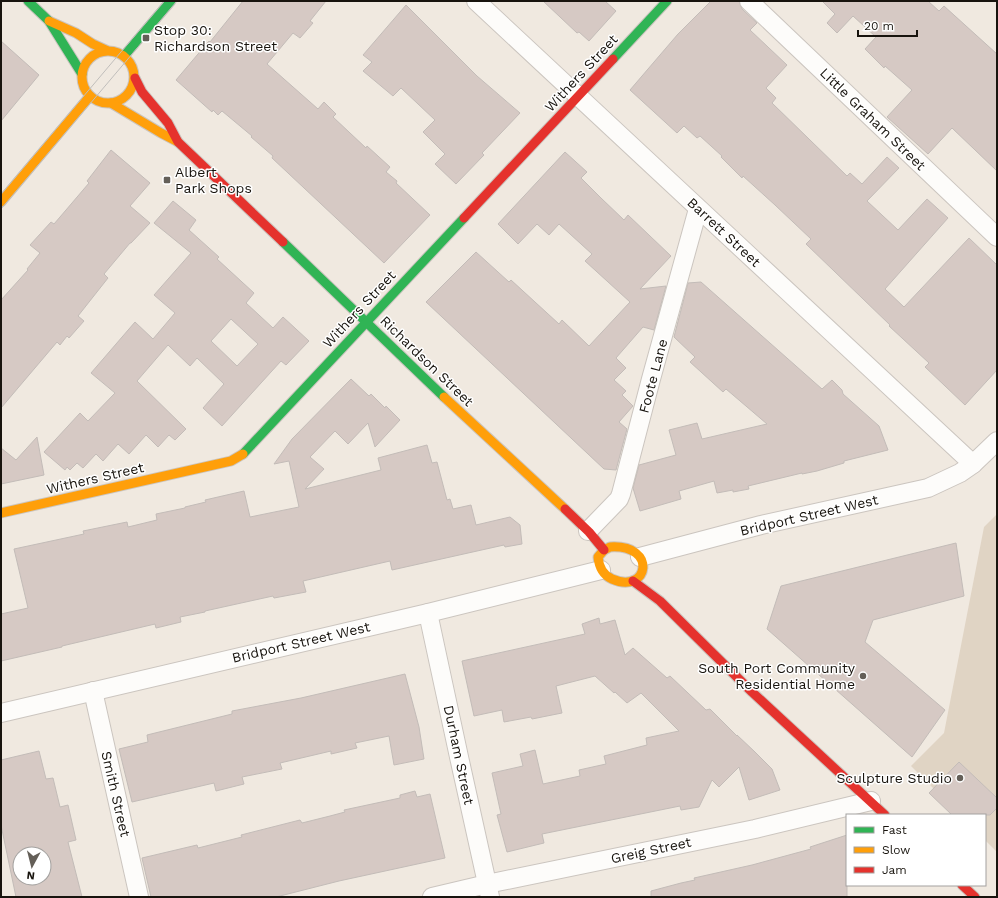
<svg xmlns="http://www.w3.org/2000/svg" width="998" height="898" viewBox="0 0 998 898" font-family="'Work Sans',sans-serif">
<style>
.green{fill:#e0d4c4}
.building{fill:#d6c9c4;stroke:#c3bcb8;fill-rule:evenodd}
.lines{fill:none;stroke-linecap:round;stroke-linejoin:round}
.street-casing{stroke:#cbc5bf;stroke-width:20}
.fast-casing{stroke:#cbc5bf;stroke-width:11}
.slow-casing{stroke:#cbc5bf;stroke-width:11}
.jam-casing{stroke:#cbc5bf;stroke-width:11}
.street{stroke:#fdfcfa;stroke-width:18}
.fast{stroke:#30b455;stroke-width:9}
.slow{stroke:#ff9f0a;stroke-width:9}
.jam{stroke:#e5322d;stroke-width:9}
.tram{stroke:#c0bebb;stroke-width:1}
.poi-dot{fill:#645f58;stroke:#fff;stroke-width:1.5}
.labels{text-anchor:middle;stroke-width:3;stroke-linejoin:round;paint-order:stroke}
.poi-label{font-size:14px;fill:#18140e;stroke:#fff;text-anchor:start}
.street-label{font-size:14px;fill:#18140e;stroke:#fff}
</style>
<rect width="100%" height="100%" fill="#f0e9e0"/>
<polygon class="green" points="997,514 997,852 985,840 985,815 960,815 911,766 944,733 984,527"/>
<g class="building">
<polygon points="243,1 326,1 310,21 313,23 300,38 293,33 267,64 318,109 324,102 336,114 333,117 366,148 367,146 390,167 386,172 397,181 396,183 430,215 384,263 272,158 273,156 251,137 252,136 222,111 218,115 213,110 212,112 176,80 209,41 210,42"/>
<polygon points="543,1 605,1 616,11 589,41 579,32 577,33"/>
<polygon points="711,1 739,1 742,9 757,23 750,30 787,65 766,88 776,98 772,103 847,176 850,173 862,184 887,157 899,168 867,201 898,230 927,199 948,218 885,289 904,307 969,238 997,265 997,370 965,405 925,367 929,363 889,326 890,325 806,244 811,239 775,205 743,176 742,178 721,157 722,156 700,136 697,138 684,126 677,133 630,90 678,34"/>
<polygon points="822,1 928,1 939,11 944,6 997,54 997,171 952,128 928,154 887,117 912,90 885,66 884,68 865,49 876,37 853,16 837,33 827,23 835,14"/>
<polygon points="406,5 477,76 520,113 482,153 484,155 456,184 435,164 445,154 423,132 435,120 401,88 393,96 363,71 372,62 363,55"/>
<polygon points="1,41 39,75 1,121"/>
<polygon points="111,150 150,183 130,206 150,223 131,243 130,243 104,274 108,278 78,316 84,321 69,338 67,336 60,345 57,342 1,408 1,300 28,270 27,269 40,253 30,245 51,222 54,224 66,210 89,183 87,181"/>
<polygon points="565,152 587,172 581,178 601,198 624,220 628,215 671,256 640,289 666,286 654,330 643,327 616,358 626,368 614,380 626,391 622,395 633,406 619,422 627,429 616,470 604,469 426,302 476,252 509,282 511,280 559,324 562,320 589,346 630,302 585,261 592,254 559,224 549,235 537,224 518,244 498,224"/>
<path d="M173 201 196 220 189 230 219 257 217 259 254 293 246 303 273 328 283 317 309 341 286 365 281 361 222 426 203 408 224 384 197 358 190 366 168 345 137 381 186 429 175 440 169 435 158 447 146 435 129 454 118 444 103 461 96 454 83 468 77 463 70 470 67 467 65 470 44 452 80 413 88 421 115 393 91 373 135 322 153 339 175 313 154 295 191 253 154 223ZM231 319 258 344 237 366 211 341Z"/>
<polygon points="701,282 822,389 832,380 842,390 843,394 879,426 888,450 844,461 844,463 817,471 802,474 802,473 748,486 749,489 733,492 733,490 717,493 714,481 679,491 681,499 640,511 633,488 639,465 676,455 669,430 697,423 702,439 767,424 726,389 723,392 690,362 695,357 674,337 688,283"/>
<polygon points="351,379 369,396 371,394 385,408 386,406 400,420 375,447 368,423 348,444 335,431 310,457 324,469 305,489 381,470 378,458 427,445 432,463 437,462 447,500 450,499 453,509 471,505 476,525 510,517 520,525 522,544 505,547 504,545 392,570 390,561 303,581 306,592 274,598 273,596 205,611 205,612 180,617 181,622 156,628 155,624 62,646 62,647 1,661 1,614 28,608 14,549 84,534 83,531 127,522 128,527 157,520 156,514 185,508 185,507 206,502 205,500 244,491 250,517 299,507 289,461 274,464 292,439"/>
<polygon points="37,437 44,475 1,484 1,448 16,460"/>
<polygon points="956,543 964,596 873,620 865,642 945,710 912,757 767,629 781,586"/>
<polygon points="599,618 600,624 615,620 625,655 633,648 667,678 670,676 706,710 710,709 737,736 737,735 755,752 772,769 780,790 749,800 739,767 719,787 712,780 699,807 681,810 680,806 542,834 544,843 507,852 497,815 501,814 492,773 523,766 520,754 535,750 543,784 580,776 579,770 606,764 604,756 647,745 646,738 679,731 641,693 627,703 615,692 614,693 595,676 556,686 562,713 532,719 531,717 504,722 502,710 474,716 462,661 585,634 582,624"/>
<polygon points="405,674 419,727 424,759 394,765 389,736 355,743 357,748 331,754 331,751 280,763 282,769 242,777 244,784 216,791 214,783 132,802 119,749 148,742 147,735 232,714 232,711 301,698"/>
<path d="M39 751 46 779 53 778 60 807 68 805 76 840 68 842 82 897H16L1 825V760ZM20 854H44V878H20Z"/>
<polygon points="959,762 997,798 997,808 990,815 952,815 929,793"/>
<polygon points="415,791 417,797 430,794 445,858 339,881 276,897 151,897 142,858 197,845 198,848 242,837 241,835 300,820 302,823 330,816 345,812 344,810 400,798 400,795"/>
<polygon points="847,835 847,897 651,897 651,891 681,883 695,880 694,878 752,865 811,849 810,847"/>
</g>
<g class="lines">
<defs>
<g id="street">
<polyline points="476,1 973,464"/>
<polyline points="749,1 997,237"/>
<polyline points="588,531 619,499 621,494 651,379 698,209"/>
<polyline points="640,557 761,525 928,488 960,473 973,464 997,441"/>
<polyline points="428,613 459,757 490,897"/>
<polyline points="93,691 139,897"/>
<polyline points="1,713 428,613 601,570"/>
<polyline points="432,897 487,884 755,829 871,801"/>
</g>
<g id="fast">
<polyline points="28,1 49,21 82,74"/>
<polyline points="124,56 171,1"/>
<polyline points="613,59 667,1"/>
<polyline points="283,242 444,397"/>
<polyline points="243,454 464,218"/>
</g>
<g id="slow">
<polyline points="49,21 76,33 93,44 106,50"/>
<circle cx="108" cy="77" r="26"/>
<polyline points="111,103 161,133 178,142"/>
<polyline points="1,202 90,96"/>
<polyline points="444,397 565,509"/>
<polyline points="1,513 231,461 243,454"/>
<path d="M610 547C658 544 649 595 612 579 603 575 599 567 598 557L604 550Z"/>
</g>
<g id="jam">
<polyline points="135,78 142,92 168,123 178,142 283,242"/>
<polyline points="464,218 613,59"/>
<polyline points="565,509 589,532 604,550"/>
<polyline points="633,581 660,601 752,692 885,815"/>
<polyline points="962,885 975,897"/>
</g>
</defs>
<use href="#street" class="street-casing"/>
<use href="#fast" class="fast-casing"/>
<use href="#slow" class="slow-casing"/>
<use href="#jam" class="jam-casing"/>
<use href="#street" class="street"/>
<use href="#fast" class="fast"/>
<use href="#slow" class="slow"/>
<use href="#jam" class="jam"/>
<g class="tram">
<polyline points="1,194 164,1"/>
<polyline points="1,209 177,1"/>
</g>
</g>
<g class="poi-dot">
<rect x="142" y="34" width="8" height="8" rx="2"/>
<rect x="163" y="176" width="8" height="8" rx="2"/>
<circle cx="863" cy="676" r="4"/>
<circle cx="960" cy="778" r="4"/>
</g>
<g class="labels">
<g class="poi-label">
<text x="154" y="35">Stop 30:<tspan x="154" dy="16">Richardson Street</tspan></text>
<text x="175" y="177">Albert<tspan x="175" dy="16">Park Shops</tspan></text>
<text x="855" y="673" text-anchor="end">South Port Community<tspan x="855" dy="16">Residential Home</tspan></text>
<text x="952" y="783" text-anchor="end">Sculpture Studio</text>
</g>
<g class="street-label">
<text transform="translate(581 73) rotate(-47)" y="5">Withers Street</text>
<text transform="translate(873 119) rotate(44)" y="5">Little Graham Street</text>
<text transform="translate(724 232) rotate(43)" y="5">Barrett Street</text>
<text transform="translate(359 309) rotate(-47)" y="5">Withers Street</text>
<text transform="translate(427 361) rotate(44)" y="5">Richardson Street</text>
<text transform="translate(653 376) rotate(-75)" y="5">Foote Lane</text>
<text transform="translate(95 478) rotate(-13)" y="5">Withers Street</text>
<text transform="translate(809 515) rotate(-13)" y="5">Bridport Street West</text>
<text transform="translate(301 642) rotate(-13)" y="5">Bridport Street West</text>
<text transform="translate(459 755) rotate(78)" y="5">Durham Street</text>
<text transform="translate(116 794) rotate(77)" y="5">Smith Street</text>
<text transform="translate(651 850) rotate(-12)" y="5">Greig Street</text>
</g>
</g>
<rect width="998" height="898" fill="none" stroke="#18140e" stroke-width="4"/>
<rect x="846" y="814" width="140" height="72" fill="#ffffff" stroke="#a3a19f"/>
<rect x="854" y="827" width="20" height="6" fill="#30b455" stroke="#a3a19f"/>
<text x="882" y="834" font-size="12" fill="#18140e">Fast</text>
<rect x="854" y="847" width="20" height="6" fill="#ff9f0a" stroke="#a3a19f"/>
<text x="882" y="854" font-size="12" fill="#18140e">Slow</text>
<rect x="854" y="867" width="20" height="6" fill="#e5322d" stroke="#a3a19f"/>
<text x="882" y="874" font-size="12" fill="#18140e">Jam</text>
<g transform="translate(32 866) rotate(187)"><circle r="19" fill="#ffffff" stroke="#a3a19f"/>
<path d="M0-3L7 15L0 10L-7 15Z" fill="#645f58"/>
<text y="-6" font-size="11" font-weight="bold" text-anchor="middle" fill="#18140e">N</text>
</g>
<path d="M858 30v6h59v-6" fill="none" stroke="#18140e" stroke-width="2"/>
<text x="864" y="30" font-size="12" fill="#18140e" stroke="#ffffff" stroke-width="3" paint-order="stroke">20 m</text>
</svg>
